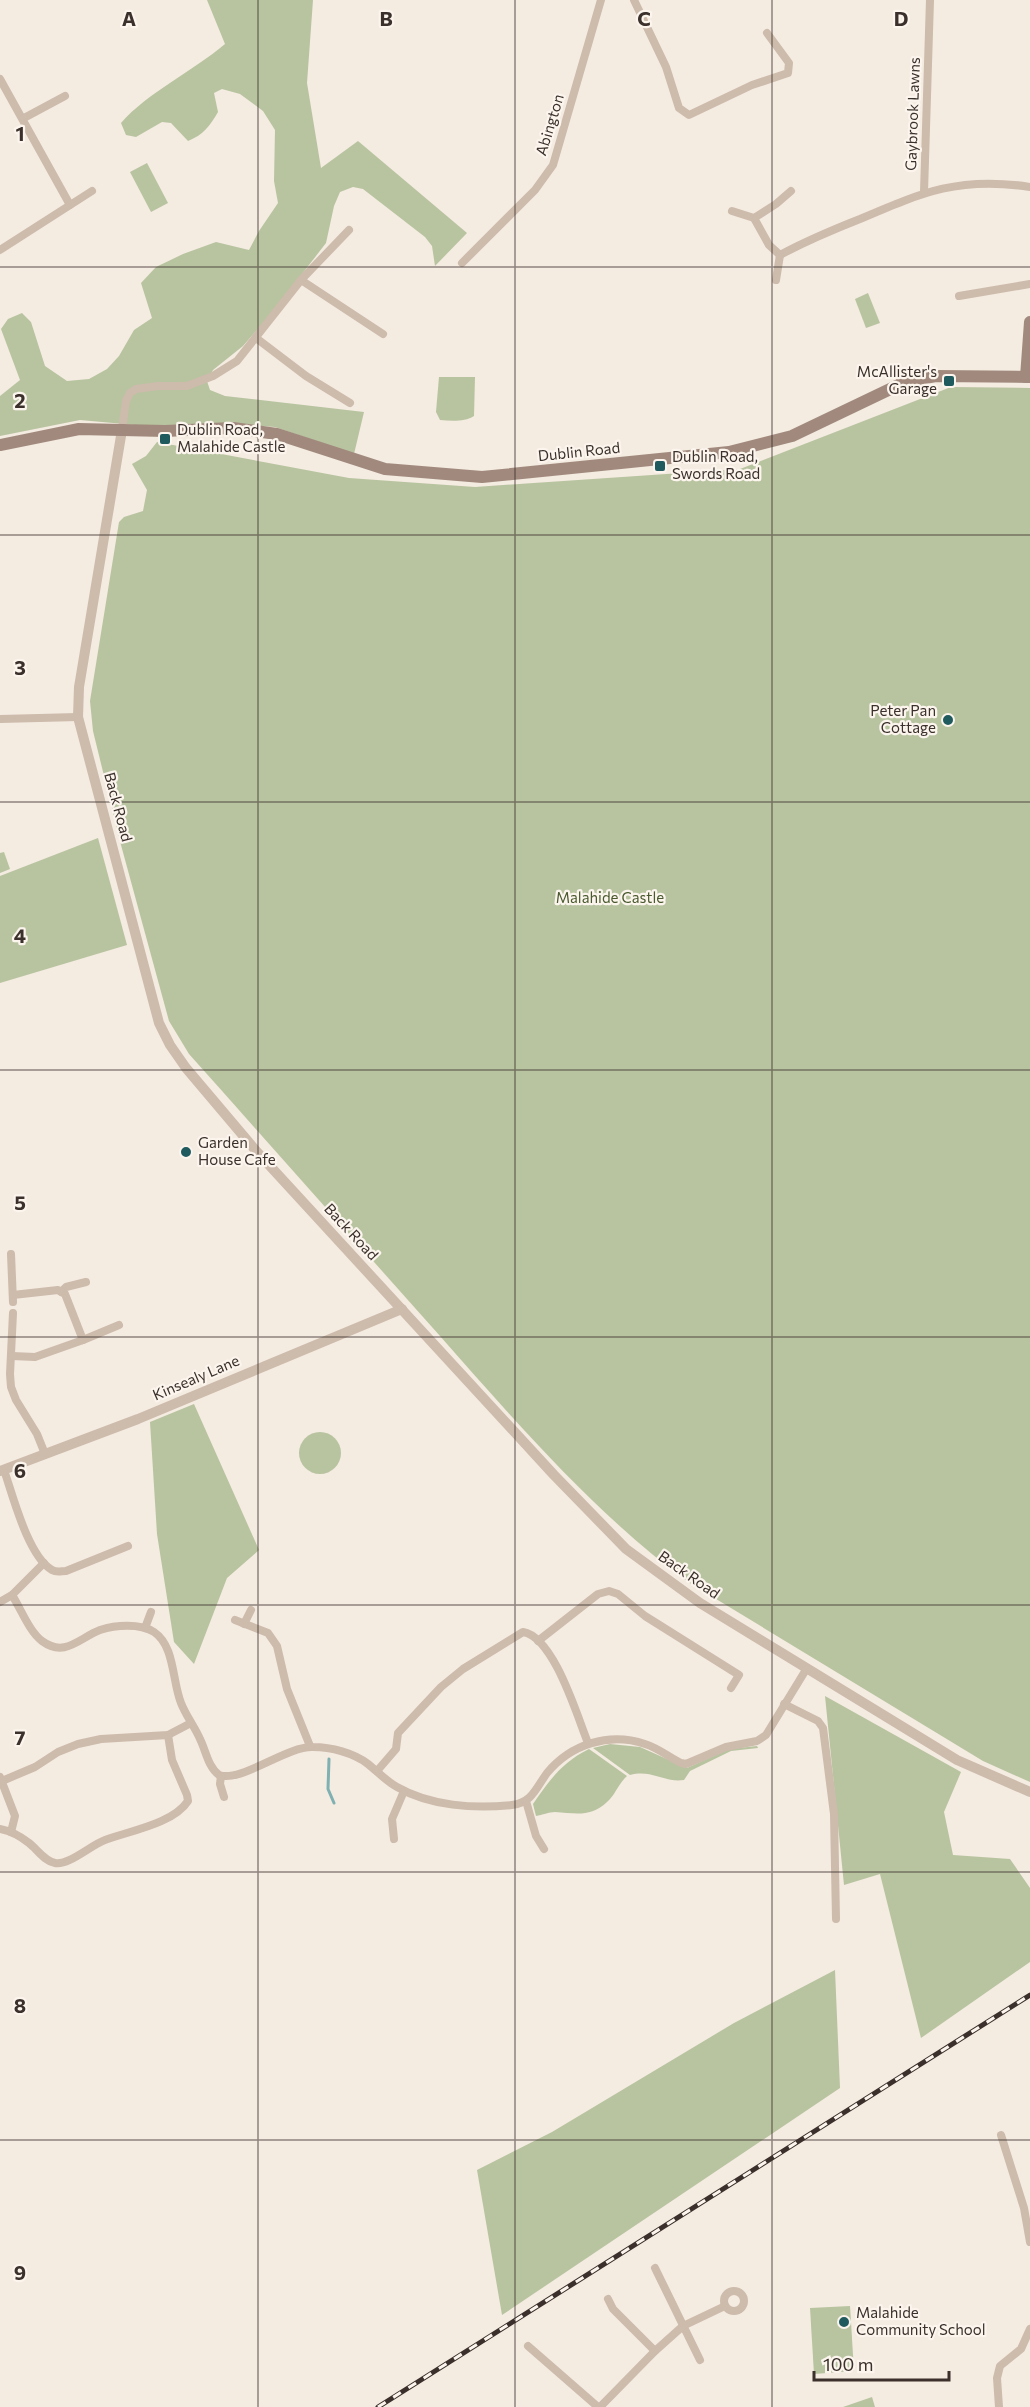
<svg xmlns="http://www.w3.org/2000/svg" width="1030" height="2407" viewBox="0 0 1030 2407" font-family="Commissioner,sans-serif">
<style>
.green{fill:#b8c4a0}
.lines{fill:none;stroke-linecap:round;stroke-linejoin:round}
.stream{stroke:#7fb0b2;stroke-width:3}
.minor{stroke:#cdbbac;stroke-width:8}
.tertiary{stroke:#cdbbac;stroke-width:10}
.secondary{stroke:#a18a7d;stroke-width:12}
.rail-casing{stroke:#3b302b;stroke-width:5}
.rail{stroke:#fbf5ee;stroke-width:3;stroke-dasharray:9;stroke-linecap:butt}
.grid{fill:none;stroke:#3b302b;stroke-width:1.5;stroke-opacity:0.55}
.poi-dot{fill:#1f5a5e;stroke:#fbf5ee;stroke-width:2}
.labels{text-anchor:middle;stroke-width:4.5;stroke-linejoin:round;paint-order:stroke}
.street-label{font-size:15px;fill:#3b302b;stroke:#fbf5ee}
.poi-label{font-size:15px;fill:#3b302b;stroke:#fbf5ee;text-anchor:start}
.park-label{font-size:15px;fill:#4a5a2e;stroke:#fbf5ee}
.grid-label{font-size:20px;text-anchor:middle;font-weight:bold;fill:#3b302b;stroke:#fbf5ee;stroke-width:4.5;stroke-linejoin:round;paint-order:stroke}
</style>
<rect width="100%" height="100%" fill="#f4ebe1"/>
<g class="green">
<path d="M207 0H313L307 83 321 168 358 141 467 233 435 266 432 246 425 237 363 189 353 187 340 192 334 206 326 243 275 309 243 346 213 370 207 381 210 390 225 396 364 412 354 454 275 427 248 425H135L80 420 0 436V396L20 380 1 329 8 319 22 313 31 322 45 366 67 381 89 379 107 369 119 356 134 330 152 318 141 283 156 267 183 254 216 242 249 250 259 231 278 203 274 181 275 130 263 111 240 94 222 89 214 93 218 112C210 126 203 135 188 141L171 123 162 122 136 137 126 135 121 123C147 93 193 71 225 44Z"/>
<polygon points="147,163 168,203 151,212 130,172"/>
<polygon points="868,293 880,323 866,328 855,299"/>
<path d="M439 377H475L474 416C465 422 451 421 440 420L436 412Z"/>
<path d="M951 387 1030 388V1782L983 1761 688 1582C594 1513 517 1423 440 1336 356 1242 273 1148 189 1054L169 1021 121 845 93 731 90 701 119 522 124 517 143 511 147 490 132 464 146 456 157 442 349 478 475 487 740 469Z"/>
<polygon points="98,838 127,945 0,983 0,876"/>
<polygon points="4,852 10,869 0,873 0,853"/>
<polygon points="194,1404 259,1550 227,1578 194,1664 174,1642 157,1534 150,1422"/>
<circle cx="320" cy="1453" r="21"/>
<polygon points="825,1696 961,1772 944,1812 953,1855 1010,1859 1030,1888 1030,1962 921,2038 880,1874 844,1885"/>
<path d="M610 1744 640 1747 687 1768 729 1749 757 1746 758 1748 731 1751 690 1771 684 1780C664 1783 652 1769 630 1775L593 1748Z"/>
<path d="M589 1749 627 1776C618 1784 616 1794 607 1802 590 1818 575 1813 555 1812 549 1812 542 1815 536 1816L533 1804C549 1781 562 1762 589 1749Z"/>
<polygon points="835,1970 840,2088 502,2315 477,2170 552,2132 734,2023"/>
<polygon points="850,2306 854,2371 814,2374 810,2308"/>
<polygon points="872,2397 875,2407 843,2407"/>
</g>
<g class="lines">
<polyline class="stream" points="329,1759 328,1789 334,1803"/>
<g class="minor">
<polyline points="634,0 666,67 679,108 689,115 752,85 788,73 789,63 767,33"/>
<polyline points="0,79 70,205"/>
<polyline points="24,118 65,96"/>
<path d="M791 191 776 204 754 218 769 245 780 255C806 241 832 230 860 219 923 192 960 176 1030 187"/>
<polyline points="924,192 930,0"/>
<polyline points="732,211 754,218"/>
<polyline points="0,250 92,191"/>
<polyline points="462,263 535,190 553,165 601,0"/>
<polyline points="301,280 383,334"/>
<polyline points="776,280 780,255"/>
<polyline points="959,296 1030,284"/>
<polyline points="256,338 306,376 350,403"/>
<polyline points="122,430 126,401 130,393 136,389 158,386 187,386 213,376 237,361 301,280 349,230"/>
<polyline points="0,719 78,717"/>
<polyline points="11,1254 13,1302"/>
<polyline points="61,1292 66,1287 86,1282"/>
<polyline points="13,1313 10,1374 11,1387 16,1400 37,1434 45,1454"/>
<polyline points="83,1340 119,1325"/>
<polyline points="12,1356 35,1357 83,1340 65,1294 58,1290 13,1295"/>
<path d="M4 1470C13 1496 28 1556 52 1570 57 1573 61 1571 66 1571L128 1546"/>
<path d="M12 1595C21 1609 29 1631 42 1641 65 1658 79 1638 100 1630 115 1625 140 1623 154 1632 175 1646 172 1681 181 1703 186 1716 195 1727 200 1739 206 1751 208 1767 219 1775 241 1783 286 1746 313 1747 331 1747 354 1753 368 1764 378 1772 386 1781 397 1787 430 1806 474 1809 512 1805 532 1803 536 1788 547 1773 571 1744 609 1732 645 1744 658 1748 669 1757 681 1763L686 1764 726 1747 757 1741 766 1735 807 1668"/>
<polyline points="0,1602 12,1595 44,1563"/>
<polyline points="235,1620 268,1633 277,1646 287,1689 310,1746"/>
<polyline points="244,1624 251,1610"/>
<polyline points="145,1628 151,1612"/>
<polyline points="538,1641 598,1594 609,1591 618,1594 645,1616 739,1675 731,1688"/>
<polyline points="784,1704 818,1721 823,1728 834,1814 836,1919"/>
<path d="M377 1771 396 1749 398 1733 441 1687 463 1669 523 1632C554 1637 577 1716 588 1743"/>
<polyline points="221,1776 220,1784 224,1797"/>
<polyline points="0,1777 15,1816 11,1832"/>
<polyline points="2,1781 35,1767 58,1752 78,1744 101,1739 168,1735 191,1723"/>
<polyline points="526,1801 536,1836 544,1849"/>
<path d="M0 1829C11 1831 20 1836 29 1843 37 1849 44 1861 55 1863 68 1866 91 1845 105 1840 129 1831 173 1824 188 1801L187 1795 172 1760 168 1735"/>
<polyline points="394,1839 392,1819 404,1791"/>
<polyline points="1001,2135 1024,2208 1030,2242"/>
<polyline points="655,2268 700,2360"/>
<circle cx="734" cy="2301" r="10"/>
<polyline points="608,2299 613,2309 655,2351"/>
<polyline points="528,2346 598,2407"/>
<polyline points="600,2407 655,2351 683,2326 725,2306"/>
<polyline points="999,2407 997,2378 1000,2366 1021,2349 1030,2329"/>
</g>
<g class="tertiary">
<polyline points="122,430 79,687 78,717 159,1023 170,1045 186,1068 257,1152 554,1475 626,1549 700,1603 957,1760 1030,1792"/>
<polyline points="0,1471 138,1419 402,1309"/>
</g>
<g class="secondary">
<polyline points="1026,377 1030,322"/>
<polyline points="0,445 79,429 165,431 233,428 277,434 385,469 482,477 729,452 792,436 907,381 936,376 1030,377"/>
</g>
<defs>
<polyline id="rail" points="378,2407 1030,1995"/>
</defs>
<use href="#rail" class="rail-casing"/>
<use href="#rail" class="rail"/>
</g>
<path class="grid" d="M258 0V2407M515 0V2407M772 0V2407M0 267H1030M0 535H1030M0 802H1030M0 1070H1030M0 1337H1030M0 1605H1030M0 1872H1030M0 2140H1030"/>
<g class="poi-dot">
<rect x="943" y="375" width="12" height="12" rx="3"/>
<rect x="159" y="433" width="12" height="12" rx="3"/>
<rect x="654" y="460" width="12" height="12" rx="3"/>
<circle cx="948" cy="720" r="6"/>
<circle cx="186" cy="1152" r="6"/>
<circle cx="844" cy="2322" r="6"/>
</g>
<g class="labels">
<g class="street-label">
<text transform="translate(913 114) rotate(-88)" y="5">Gaybrook Lawns</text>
<text transform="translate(550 125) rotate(-73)" y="5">Abington</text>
<text transform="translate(579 452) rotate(-6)" y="5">Dublin Road</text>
<text transform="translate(118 807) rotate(75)" y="5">Back Road</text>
<text transform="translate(351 1232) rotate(47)" y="5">Back Road</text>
<text transform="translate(196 1378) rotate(-23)" y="5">Kinsealy Lane</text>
<text transform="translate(689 1575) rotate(35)" y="5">Back Road</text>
</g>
<g class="poi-label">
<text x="937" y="377" text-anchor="end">McAllister's<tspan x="937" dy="17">Garage</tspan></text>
<text x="177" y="435">Dublin Road,<tspan x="177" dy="17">Malahide Castle</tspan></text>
<text x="672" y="462">Dublin Road,<tspan x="672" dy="17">Swords Road</tspan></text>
<text x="936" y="716" text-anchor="end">Peter Pan<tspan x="936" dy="17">Cottage</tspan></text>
<text x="198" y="1148">Garden<tspan x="198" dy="17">House Cafe</tspan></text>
<text x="856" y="2318">Malahide<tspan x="856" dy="17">Community School</tspan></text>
</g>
<g class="park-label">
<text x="610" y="903">Malahide Castle</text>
</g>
</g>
<g class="grid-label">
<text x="129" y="26">A</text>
<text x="386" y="26">B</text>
<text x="644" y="26">C</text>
<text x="901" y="26">D</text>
<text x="20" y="141">1</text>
<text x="20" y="408">2</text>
<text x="20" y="675">3</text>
<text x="20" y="943">4</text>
<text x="20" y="1210">5</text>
<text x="20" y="1478">6</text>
<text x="20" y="1745">7</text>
<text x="20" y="2013">8</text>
<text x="20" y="2280">9</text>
</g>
<path d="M814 2371v9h135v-9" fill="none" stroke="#3b302b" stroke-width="3"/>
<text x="823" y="2371" font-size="18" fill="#3b302b" stroke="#fbf5ee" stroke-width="4.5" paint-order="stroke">100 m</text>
</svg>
